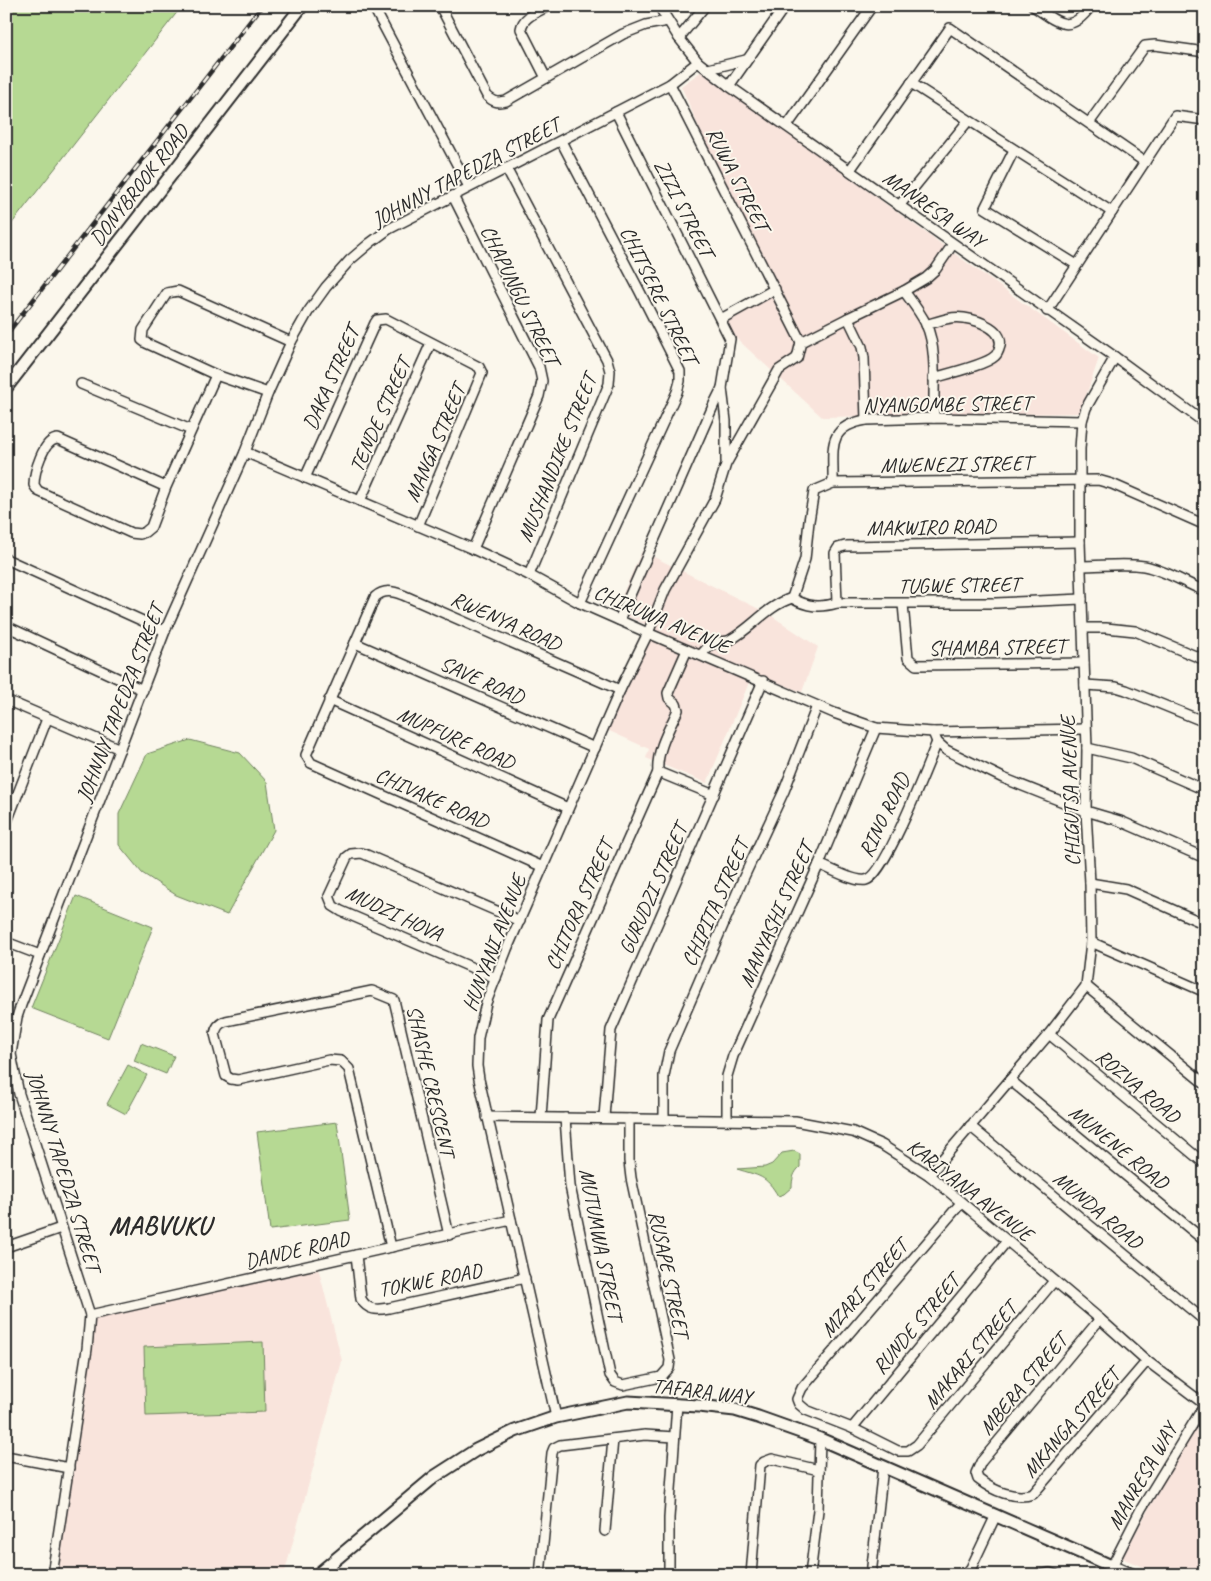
<svg xmlns="http://www.w3.org/2000/svg" width="1211" height="1581" viewBox="0 0 1211 1581" font-family="Caveat,sans-serif">
<style>
.built{fill:#f9e4dc}
.green{fill:#b6d993;stroke:#70825f}
.lines{fill:none;stroke-linecap:round;stroke-linejoin:round}
.minor-casing{stroke:#2b2b2b;stroke-width:12}
.tertiary-casing{stroke:#2b2b2b;stroke-width:15}
.minor{stroke:#fbf7ec;stroke-width:9}
.tertiary{stroke:#fbf7ec;stroke-width:11}
.rail-casing{stroke:#2b2b2b;stroke-width:4.5}
.rail{stroke:#fbf7ec;stroke-width:2.5;stroke-dasharray:8;stroke-linecap:butt}
.labels{text-anchor:middle;stroke-width:4;stroke-linejoin:round;paint-order:stroke}
.street-label{font-size:21px;fill:#2b2b2b;stroke:#fbf7ec}
.district-label{font-size:26px;font-weight:bold;letter-spacing:1px;fill:#2b2b2b;stroke:#fbf7ec}
</style>
<rect width="100%" height="100%" fill="#fbf7ec"/>
<filter id="ink" filterUnits="userSpaceOnUse"><feTurbulence type="fractalNoise" baseFrequency=".02" numOctaves="2"/><feDisplacementMap in="SourceGraphic" scale="10" xChannelSelector="R" yChannelSelector="G"/><feConvolveMatrix kernelMatrix="1 2 1 2 8 2 1 2 1" color-interpolation-filters="sRGB"/></filter>
<g filter="url(#ink)">
<g class="built">
<polygon points="702,71 1099,358 1080,413 822,417 736,338 726,319 771,293 681,86"/>
<polygon points="642,551 769,614 818,647 802,692 753,673 707,783 646,758 649,749 605,729 652,627 615,611"/>
<polygon points="318,1267 342,1361 284,1575 53,1575 91,1317"/>
<polygon points="1205,1405 1205,1575 1161,1575 1122,1558"/>
</g>
<g class="green">
<polygon points="6,6 182,6 6,231"/>
<polygon points="190,740 240,753 267,782 274,830 227,915 176,895 142,873 119,845 119,814 147,754"/>
<polygon points="76,896 153,927 108,1038 31,1008"/>
<polygon points="141,1043 174,1056 166,1074 134,1061"/>
<polygon points="128,1065 147,1075 126,1114 107,1104"/>
<polygon points="337,1122 350,1220 270,1230 257,1132"/>
<path d="M794 1151 800 1154V1167C794 1172 792 1179 792 1187L784 1194 778 1196C766 1175 759 1176 737 1169L765 1167 772 1164 782 1153Z"/>
<polygon points="263,1342 265,1412 146,1416 144,1347"/>
</g>
<g class="lines">
<defs>
<g id="minor">
<polyline points="373,6 469,187"/>
<path d="M440 6 487 96C494 102 497 103 506 101L623 34 646 25 668 21"/>
<polyline points="659,6 679,38 698,62 729,86 1115,357 1205,423"/>
<path d="M1033 6C1058 22 1069 36 1091 6"/>
<polyline points="679,38 705,6"/>
<polyline points="708,69 746,60"/>
<path d="M546 78 521 29C523 16 538 12 548 6"/>
<polyline points="911,83 1112,212"/>
<polyline points="670,84 801,342 848,318 904,291 926,278 936,269 953,244"/>
<polyline points="729,86 785,6"/>
<polyline points="616,112 730,339 722,388 726,421 726,461"/>
<polyline points="1089,123 1145,46 1155,45 1205,52"/>
<polyline points="787,126 872,6"/>
<polyline points="561,141 639,290 680,371 680,381 677,392 580,603"/>
<polyline points="1014,150 985,208 1077,265"/>
<polyline points="506,168 607,360 610,371 609,384 529,575"/>
<polyline points="850,170 950,28 1145,162"/>
<polyline points="453,196 539,367 542,381 539,396 473,549"/>
<polyline points="899,206 968,121"/>
<path d="M904 291C912 302 920 312 926 324 938 350 933 390 934 418"/>
<polyline points="1047,311 1175,116 1205,120"/>
<polyline points="848,318 862,347 864,358 866,420"/>
<polyline points="721,319 775,289"/>
<path d="M926 325C939 321 950 316 964 318 978 320 1007 330 999 349 999 350 996 356 995 356 986 365 947 374 933 378"/>
<polyline points="81,384 191,430"/>
<polyline points="268,393 216,375 146,343 142,340 143,330 167,293 178,291 291,342"/>
<polyline points="245,452 473,549 529,575 580,603 648,633 834,713 876,728 933,732 1085,729"/>
<polyline points="305,478 375,323 377,320 386,319 479,367 482,373 418,526"/>
<path d="M833 483C834 450 825 427 866 420L934 418 1082 421"/>
<path d="M166 487 58 439C43 439 34 473 34 485L38 491 131 533 140 534 145 532 151 527 166 487 216 375"/>
<polyline points="360,501 431,343"/>
<polyline points="6,559 165,631"/>
<path d="M1082 566C1102 566 1124 563 1144 566 1165 570 1185 583 1205 591"/>
<path d="M1082 599 996 603H837C820 608 807 607 792 598L805 559 809 521 814 491 833 483 1098 480 1112 484 1205 525"/>
<polyline points="837,603 835,553 838,548 845,546 1080,542"/>
<polyline points="903,604 908,658 916,665 1084,663"/>
<polyline points="619,620 714,404 722,388"/>
<polyline points="6,626 143,690"/>
<polyline points="1083,628 1106,628 1135,631 1205,660"/>
<polyline points="355,643 595,748"/>
<path d="M701 655C706 649 710 643 719 642 723 641 726 642 730 640 752 628 767 606 792 598"/>
<polyline points="1085,685 1116,687 1126,690 1205,722"/>
<polyline points="6,700 120,749"/>
<polyline points="329,700 568,808"/>
<polyline points="933,732 937,742 946,750 1003,778 1086,811 1120,821 1205,858"/>
<polyline points="1087,748 1131,758 1205,790"/>
<path d="M658 772C656 751 669 729 678 710L676 704 669 698 668 693 687 650"/>
<polyline points="6,824 47,719"/>
<path d="M819 864C830 869 854 882 866 880 884 877 928 764 937 742"/>
<path d="M543 867 311 763 306 755 375 597C384 589 393 591 403 595L620 690"/>
<polyline points="1090,883 1126,889 1205,924"/>
<polyline points="6,942 40,955"/>
<polyline points="1091,942 1205,992"/>
<polyline points="496,978 341,911 333,906 329,896 347,857 351,854 362,853 520,921"/>
<polyline points="1086,986 1205,1084"/>
<polyline points="1049,1034 1205,1164"/>
<polyline points="1010,1080 1205,1241"/>
<polyline points="487,1117 795,1121 853,1132 882,1145 929,1175 1100,1319 1147,1361 1204,1404"/>
<polyline points="541,1117 548,1020 658,772 714,795"/>
<polyline points="604,1117 611,1030 763,681"/>
<polyline points="565,1118 570,1186 610,1375 615,1382 623,1385 661,1377 669,1368 670,1360 631,1178 629,1161 629,1119"/>
<polyline points="664,1118 664,1076 669,1051 743,879 784,791 817,706"/>
<polyline points="727,1120 727,1076 733,1056 819,864 876,728"/>
<polyline points="970,1126 1205,1321"/>
<polyline points="929,1175 1049,1034 1086,986 1091,942 1090,883 1086,811 1087,748 1080,542 1080,449 1082,421 1086,408 1115,357"/>
<polyline points="961,1203 802,1388 797,1399 799,1404 806,1410 852,1428 898,1451 908,1451 917,1445 1054,1281"/>
<polyline points="6,1247 61,1228"/>
<path d="M391 1247 349 1069 341 1061 329 1060 238 1080 231 1079 226 1076 215 1034C216 1027 219 1023 226 1021L372 991 394 1000 449 1235"/>
<path d="M356 1255 361 1299C368 1311 377 1310 389 1308L525 1278"/>
<polyline points="90,1315 511,1220"/>
<path d="M1100 1319 981 1462 976 1473 978 1479C993 1491 1015 1500 1033 1494L1147 1361"/>
<polyline points="556,1417 479,1079 477,1066 478,1038 486,1003 507,949 620,690 648,633 665,590 715,499 726,464 779,370 797,358 801,342"/>
<polyline points="852,1428 1007,1241"/>
<polyline points="6,1456 69,1468"/>
<polyline points="605,1531 613,1439"/>
<polyline points="1112,1566 1141,1509 1205,1404"/>
<polyline points="52,1575 87,1349 90,1315 19,1094 11,1054 17,1017 21,1005 165,631 245,452 268,393 291,342 308,312 326,287 350,260 370,243 389,229 670,84 698,62"/>
<polyline points="540,1575 552,1453 554,1448 560,1445 645,1435 674,1437"/>
<polyline points="669,1575 669,1518 677,1404"/>
<polyline points="751,1575 760,1465 764,1462 772,1459 819,1470"/>
<polyline points="810,1575 818,1510 820,1439"/>
<polyline points="871,1575 883,1467"/>
<polyline points="965,1575 971,1568 996,1515"/>
<polyline points="1040,1575 1050,1573 1056,1575"/>
</g>
<g id="tertiary">
<polyline points="6,388 302,6"/>
<polyline points="317,1575 434,1477 476,1450 515,1431 556,1417 628,1402 699,1406 735,1410 758,1417 820,1439 1132,1575"/>
</g>
</defs>
<use href="#minor" class="minor-casing"/>
<use href="#tertiary" class="tertiary-casing"/>
<use href="#minor" class="minor"/>
<use href="#tertiary" class="tertiary"/>
<defs>
<polyline id="rail" points="6,335 262,6"/>
</defs>
<use href="#rail" class="rail-casing"/>
<use href="#rail" class="rail"/>
</g>
</g>
<g class="labels">
<g class="street-label">
<text transform="translate(466 172) rotate(-28)" y="7">JOHNNY TAPEDZA STREET</text>
<text transform="translate(738 179) rotate(63)" y="7">RUWA STREET</text>
<text transform="translate(139 185) rotate(-52)" y="7">DONYBROOK ROAD</text>
<text transform="translate(684 208) rotate(63)" y="7">ZIZI STREET</text>
<text transform="translate(934 209) rotate(35)" y="7">MANRESA WAY</text>
<text transform="translate(520 295) rotate(64)" y="7">CHAPUNGU STREET</text>
<text transform="translate(659 295) rotate(64)" y="7">CHITSERE STREET</text>
<text transform="translate(331 378) rotate(-66)" y="7">DAKA STREET</text>
<text transform="translate(947 404) rotate(-1)" y="7">NYANGOMBE STREET</text>
<text transform="translate(380 415) rotate(-66)" y="7">TENDE STREET</text>
<text transform="translate(435 443) rotate(-67)" y="7">MANGA STREET</text>
<text transform="translate(557 458) rotate(-68)" y="7">MUSHANDIKE STREET</text>
<text transform="translate(956 464) rotate(-1)" y="7">MWENEZI STREET</text>
<text transform="translate(931 527) rotate(-1)" y="7">MAKWIRO ROAD</text>
<text transform="translate(959 585) rotate(-1)" y="7">TUGWE STREET</text>
<text transform="translate(662 619) rotate(23)" y="7">CHIRUWA AVENUE</text>
<text transform="translate(506 621) rotate(24)" y="7">RWENYA ROAD</text>
<text transform="translate(997 647) rotate(-1)" y="7">SHAMBA STREET</text>
<text transform="translate(482 680) rotate(24)" y="7">SAVE ROAD</text>
<text transform="translate(120 703) rotate(-69)" y="7">JOHNNY TAPEDZA STREET</text>
<text transform="translate(456 738) rotate(24)" y="7">MUPFURE ROAD</text>
<text transform="translate(1070 791) rotate(-92)" y="7">CHIGUTSA AVENUE</text>
<text transform="translate(432 798) rotate(24)" y="7">CHIVAKE ROAD</text>
<text transform="translate(884 815) rotate(-64)" y="7">RINO ROAD</text>
<text transform="translate(653 889) rotate(-66)" y="7">GURUDZI STREET</text>
<text transform="translate(715 903) rotate(-66)" y="7">CHIPITA STREET</text>
<text transform="translate(579 905) rotate(-66)" y="7">CHITORA STREET</text>
<text transform="translate(394 913) rotate(25)" y="7">MUDZI HOVA</text>
<text transform="translate(776 915) rotate(-66)" y="7">MANYASHI STREET</text>
<text transform="translate(494 943) rotate(-69)" y="7">HUNYANI AVENUE</text>
<text transform="translate(431 1081) rotate(77)" y="7">SHASHE CRESCENT</text>
<text transform="translate(1138 1086) rotate(40)" y="7">ROZVA ROAD</text>
<text transform="translate(1119 1147) rotate(39)" y="7">MUNENE ROAD</text>
<text transform="translate(64 1171) rotate(73)" y="7">JOHNNY TAPEDZA STREET</text>
<text transform="translate(970 1190) rotate(38)" y="7">KARIYANA AVENUE</text>
<text transform="translate(1098 1210) rotate(40)" y="7">MUNDA ROAD</text>
<text transform="translate(601 1244) rotate(79)" y="7">MUTUMWA STREET</text>
<text transform="translate(297 1250) rotate(-13)" y="7">DANDE ROAD</text>
<text transform="translate(669 1274) rotate(78)" y="7">RUSAPE STREET</text>
<text transform="translate(430 1280) rotate(-11)" y="7">TOKWE ROAD</text>
<text transform="translate(864 1288) rotate(-49)" y="7">MZARI STREET</text>
<text transform="translate(916 1324) rotate(-50)" y="7">RUNDE STREET</text>
<text transform="translate(970 1355) rotate(-50)" y="7">MAKARI STREET</text>
<text transform="translate(1023 1384) rotate(-50)" y="7">MBERA STREET</text>
<text transform="translate(702 1391) rotate(7)" y="7">TAFARA WAY</text>
<text transform="translate(1071 1423) rotate(-49)" y="7">MKANGA STREET</text>
<text transform="translate(1142 1476) rotate(-60)" y="7">MANRESA WAY</text>
</g>
<g class="district-label">
<text x="160" y="1234">MABVUKU</text>
</g>
</g>
<rect width="1211" height="1581" fill="none" stroke="#fbf7ec" stroke-width="25"/>
<rect x="12" y="12" width="1186" height="1556" fill="none" stroke="#2b2b2b" stroke-width="2" filter="url(#ink)"/>
</svg>
